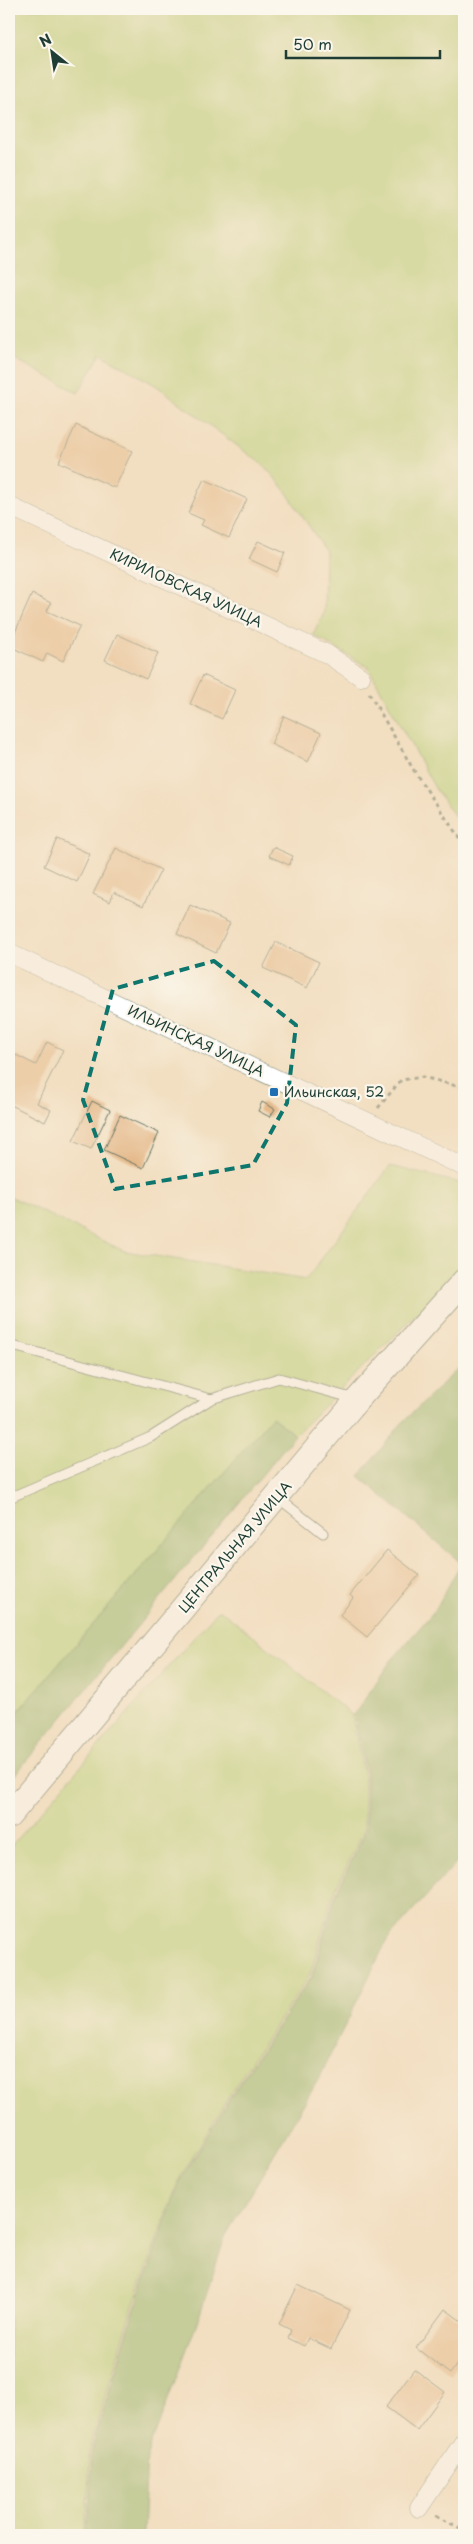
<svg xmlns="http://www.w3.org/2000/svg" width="473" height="2544" viewBox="0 0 473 2544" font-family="'Playpen Sans',sans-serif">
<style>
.green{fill:#b5d47c;stroke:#6a8858}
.forest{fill:#90b66c;stroke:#587a50}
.building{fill:#e5ba8b}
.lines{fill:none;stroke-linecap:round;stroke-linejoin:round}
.lane-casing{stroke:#697665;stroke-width:11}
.street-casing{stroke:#697665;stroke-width:19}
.secondary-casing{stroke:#697665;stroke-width:26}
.path{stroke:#697665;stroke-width:3;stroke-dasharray:4 4;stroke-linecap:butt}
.lane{stroke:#fff;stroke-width:9}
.street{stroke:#fff;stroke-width:18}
.secondary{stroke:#fff;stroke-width:24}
.marked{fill:none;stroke:#0f766e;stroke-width:4;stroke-dasharray:10 6;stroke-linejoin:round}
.poi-dot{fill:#1f6fb2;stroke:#fbf7ec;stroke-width:2}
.labels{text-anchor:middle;stroke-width:4.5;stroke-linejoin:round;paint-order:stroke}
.street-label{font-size:14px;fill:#1f3d34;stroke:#fbf7ec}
.poi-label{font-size:14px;fill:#1f3d34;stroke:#fbf7ec;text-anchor:start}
</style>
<rect width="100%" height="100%" fill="#fbf7ec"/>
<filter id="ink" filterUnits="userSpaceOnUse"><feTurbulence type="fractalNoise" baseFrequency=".02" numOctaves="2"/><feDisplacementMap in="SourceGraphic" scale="10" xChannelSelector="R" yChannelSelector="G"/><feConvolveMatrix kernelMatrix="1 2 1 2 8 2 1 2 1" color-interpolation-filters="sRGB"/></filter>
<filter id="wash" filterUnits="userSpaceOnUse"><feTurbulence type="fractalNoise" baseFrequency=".0096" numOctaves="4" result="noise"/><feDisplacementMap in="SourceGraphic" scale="20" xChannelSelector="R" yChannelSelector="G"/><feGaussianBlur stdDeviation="1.12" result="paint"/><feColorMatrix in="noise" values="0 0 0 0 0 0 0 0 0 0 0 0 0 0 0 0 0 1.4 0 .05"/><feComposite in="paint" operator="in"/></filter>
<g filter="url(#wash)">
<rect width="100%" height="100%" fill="#f2dfc1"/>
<g class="green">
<polygon points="9,9 464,9 464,829 436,790 368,667 313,635 324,613 325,550 283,487 263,465 157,386 101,354 78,393 17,360 9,352"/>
<polygon points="390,1166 464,1184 464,1266 295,1435 272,1417 9,1722 9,1196 124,1251 306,1280"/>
<polygon points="219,1609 352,1715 364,1776 364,1830 333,1895 310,1975 240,2078 179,2180 132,2309 91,2443 87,2507 83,2535 9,2535 9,1848"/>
</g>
<g class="forest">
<polygon points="464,1363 464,1854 387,1940 319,2078 225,2237 200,2314 147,2456 143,2535 84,2535 89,2508 93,2444 134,2310 180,2181 241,2080 312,1976 335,1896 366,1830 366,1775 354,1715 390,1662 435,1610 461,1563 359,1476 402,1423"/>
<polygon points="272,1417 295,1435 9,1782 9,1722"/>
</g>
<g id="blocks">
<g class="building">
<polygon points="76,425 132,451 115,488 59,462"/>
<polygon points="204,479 247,499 229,538 201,525 204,520 188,513"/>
<polygon points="258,541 285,553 277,572 249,559"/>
<polygon points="32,594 51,603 47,611 80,626 63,661 47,653 43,662 9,646"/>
<polygon points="117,634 158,653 146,679 105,660"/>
<polygon points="203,675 235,690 222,719 190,704"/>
<polygon points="284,716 321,733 308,762 271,744"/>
<polygon points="57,839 90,854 77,882 44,866"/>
<polygon points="273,847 293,856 289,865 269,856"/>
<polygon points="116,848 161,870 143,906 114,892 110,902 93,894"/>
<polygon points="190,905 230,923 216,953 177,934"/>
<polygon points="276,942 319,962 307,988 263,968"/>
<polygon points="47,1042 63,1050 37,1103 51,1110 45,1122 9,1104 9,1070 16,1055 36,1065"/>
<polygon points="92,1101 110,1110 91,1149 73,1141"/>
<polygon points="262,1102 275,1109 270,1117 258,1111"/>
<polygon points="120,1115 159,1133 143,1168 104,1150"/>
<polygon points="387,1550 419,1575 367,1637 340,1615 353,1598 350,1595"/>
<polygon points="298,2285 350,2310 331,2349 308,2338 304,2346 288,2338 291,2330 279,2324"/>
<polygon points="445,2309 464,2323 464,2354 450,2374 416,2348"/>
<polygon points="414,2369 445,2392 417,2430 386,2407"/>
</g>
</g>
</g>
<g filter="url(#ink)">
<use href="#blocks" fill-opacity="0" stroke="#697665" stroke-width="1"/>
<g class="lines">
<defs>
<g id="lane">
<polyline points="9,1345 211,1399 279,1378 355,1399"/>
<polyline points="277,1497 323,1533"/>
<polyline points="9,1498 151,1437 211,1399"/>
</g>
<g id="street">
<polyline points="9,506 327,654 361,677"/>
<polyline points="9,953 464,1167"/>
<polyline points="419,2508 464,2441"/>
</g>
<polyline id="secondary" points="9,1816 357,1400 464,1281"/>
</defs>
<use href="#lane" class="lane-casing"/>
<use href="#street" class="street-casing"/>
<use href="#secondary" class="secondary-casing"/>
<g class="path">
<polyline points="369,693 416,774 464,845"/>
<polyline points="378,1108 401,1080 423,1077 464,1088"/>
<polyline points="436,2516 464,2530"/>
</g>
<use href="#lane" class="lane"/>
<use href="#street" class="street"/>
<use href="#secondary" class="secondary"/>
</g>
</g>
<path d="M0 0H473V2544H0ZM214 961 296 1025 287 1103 253 1165 115 1189 83 1100 113 989Z" fill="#f2dfc1" fill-opacity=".55" fill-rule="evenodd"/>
<path class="marked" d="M214 961 296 1025 287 1103 253 1165 115 1189 83 1100 113 989Z"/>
<rect class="poi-dot" x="269" y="1087" width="10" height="10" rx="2.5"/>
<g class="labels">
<g class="street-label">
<text transform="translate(186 588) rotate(25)" y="5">КИРИЛОВСКАЯ УЛИЦА</text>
<text transform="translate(196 1041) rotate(25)" y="5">ИЛЬИНСКАЯ УЛИЦА</text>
<text transform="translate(235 1547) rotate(-50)" y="5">ЦЕНТРАЛЬНАЯ УЛИЦА</text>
</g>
<g class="poi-label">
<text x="284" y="1097">Ильинская, 52</text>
</g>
</g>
<rect width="473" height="2544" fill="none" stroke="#fbf7ec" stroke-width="30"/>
<g transform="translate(52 52) rotate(330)" stroke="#fbf7ec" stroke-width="4" paint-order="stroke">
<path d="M0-4L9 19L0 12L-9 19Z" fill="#1f3d34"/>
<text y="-8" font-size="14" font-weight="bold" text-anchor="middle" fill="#1f3d34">N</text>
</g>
<path d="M286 50v8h154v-8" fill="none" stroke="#1f3d34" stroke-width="2.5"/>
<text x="293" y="50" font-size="15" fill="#1f3d34" stroke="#fbf7ec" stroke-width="4" paint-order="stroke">50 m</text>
</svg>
